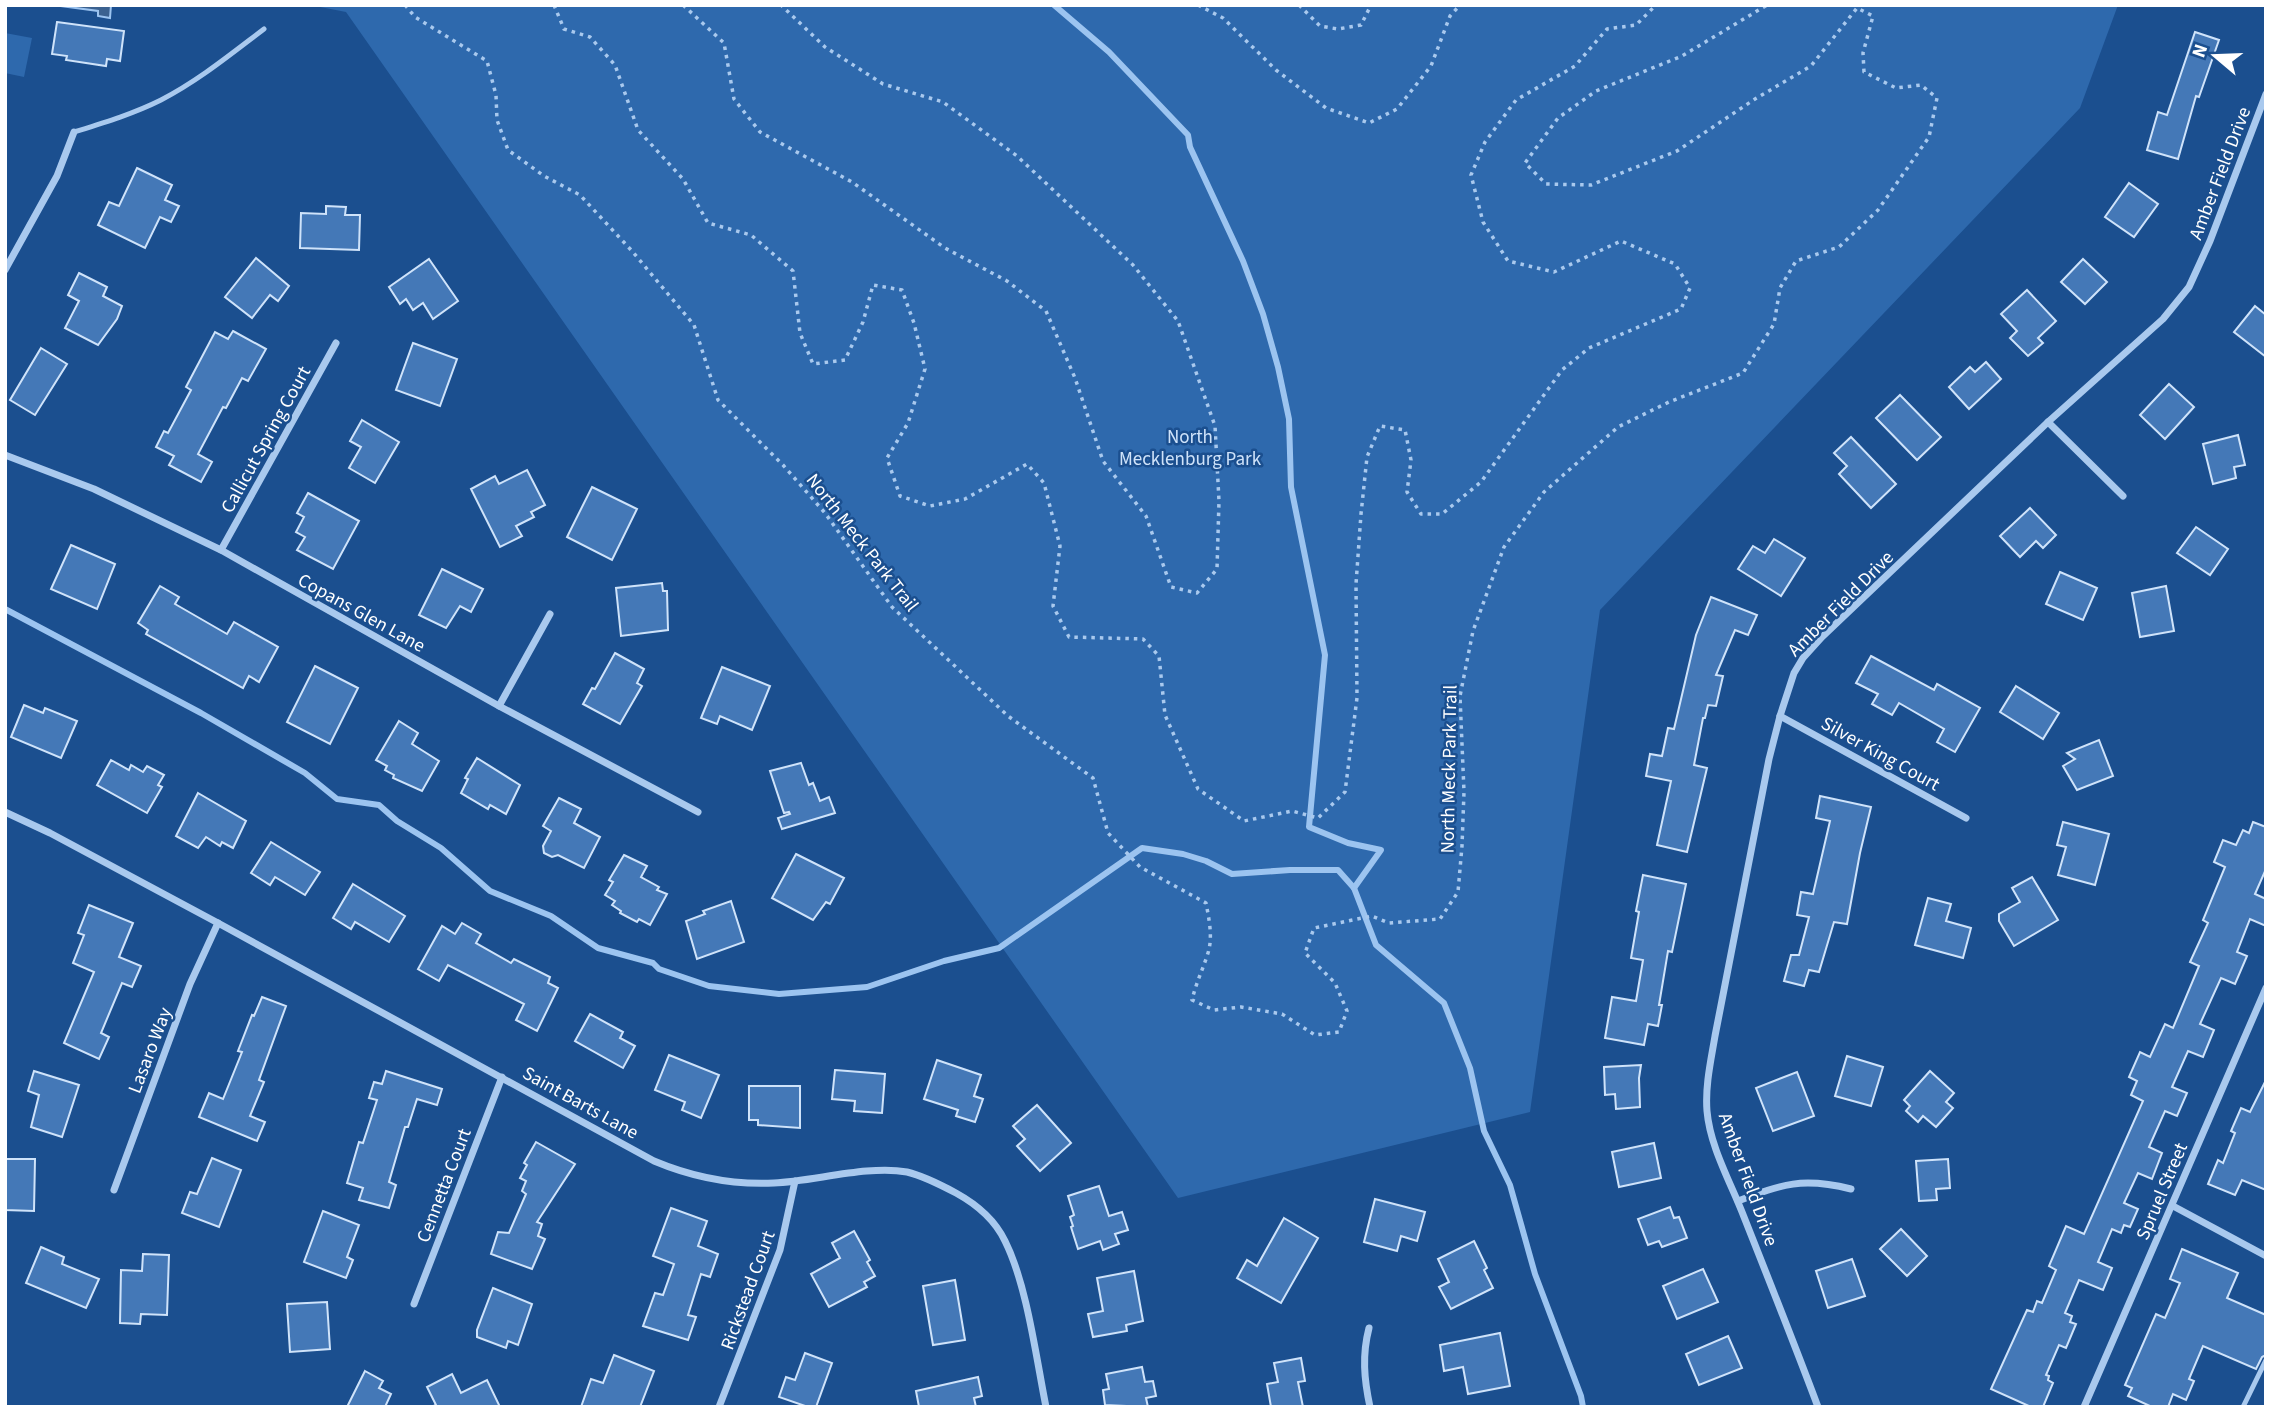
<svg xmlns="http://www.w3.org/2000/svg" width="2271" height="1412" viewBox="0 0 2271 1412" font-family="'Source Sans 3',sans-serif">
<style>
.green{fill:#2e69ad}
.water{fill:#3c6290;stroke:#9cc4f0;stroke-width:2}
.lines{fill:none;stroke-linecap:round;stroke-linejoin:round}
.stream{stroke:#9cc4f0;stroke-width:6}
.building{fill:#4478b7;stroke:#cfe3fa;stroke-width:2}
.path{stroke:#a9c9ee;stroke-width:3.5;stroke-dasharray:3.5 5;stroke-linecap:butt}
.service{stroke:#a9c9ee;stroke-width:5}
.minor{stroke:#a9c9ee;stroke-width:7}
.labels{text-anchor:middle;stroke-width:5;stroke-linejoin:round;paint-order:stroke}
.street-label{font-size:19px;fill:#fff;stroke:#1b4f8f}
.park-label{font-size:19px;fill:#cfe3fa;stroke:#1b4f8f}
</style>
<rect width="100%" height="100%" fill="#1b4f8f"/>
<g class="green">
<polygon points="310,5 2118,5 2080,108 1600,610 1530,1112 1178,1198 346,12"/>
<polygon points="5,33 32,38 24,77 5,73"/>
</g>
<polygon class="water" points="53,5 111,5 110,18 98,16 98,11"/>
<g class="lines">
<g class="stream">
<polyline points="1054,5 1109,52 1188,135 1190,147 1243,261 1263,314 1278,367 1289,419 1291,487 1325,655 1309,827 1348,843 1381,850 1354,888"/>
<polyline points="5,609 201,713 305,773 337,799 379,805 397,821 441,848 490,891 551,916 598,948 653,963 659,969 709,986 779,994 867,987 944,961 999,948 1142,848 1183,854 1206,861 1232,874 1290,870 1338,870 1354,888 1376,945 1444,1003 1470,1068 1484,1131 1510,1185 1535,1274 1581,1396 1583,1407"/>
</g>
</g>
<g class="building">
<polygon points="57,22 124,31 120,61 107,59 106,66 66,60 67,56 52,54"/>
<polygon points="2195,32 2219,40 2199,97 2196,96 2178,159 2147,150 2158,112 2167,115"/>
<polygon points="137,168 172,185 165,200 179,206 171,222 160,217 145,248 98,225 109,202 119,206"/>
<polygon points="2129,183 2158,204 2134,237 2105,217"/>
<polygon points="326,206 346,207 345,215 360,215 359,250 300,248 301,213 326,214"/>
<polygon points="256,258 289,286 278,301 270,295 252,318 225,297"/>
<polygon points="429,259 458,301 433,319 423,303 413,310 406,299 400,304 389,287"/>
<polygon points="2083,259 2107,282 2085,304 2061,282"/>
<polygon points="79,273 107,287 103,296 122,306 117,319 98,345 65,328 79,301 68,295"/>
<polygon points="2027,290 2056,321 2038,338 2043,343 2028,356 2010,338 2017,331 2001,314"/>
<polygon points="2255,306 2266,315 2266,357 2234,332"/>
<polygon points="233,331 266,349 248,381 242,378 226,408 223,407 198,454 212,462 201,482 169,465 174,456 156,447 164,431 168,433 191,390 186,387 215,332 228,339"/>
<polygon points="413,343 457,359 440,406 396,390"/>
<polygon points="41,348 67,364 35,415 10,400"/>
<polygon points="1986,362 2001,379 1969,409 1949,387 1970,367 1975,372"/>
<polygon points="2169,384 2194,407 2165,439 2140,415"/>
<polygon points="1900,395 1941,437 1917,460 1876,418"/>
<polygon points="362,420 399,442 375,483 349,468 361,447 350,441"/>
<polygon points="2238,435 2245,465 2234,467 2236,478 2213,484 2203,444"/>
<polygon points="1851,437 1896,484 1871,508 1839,474 1847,466 1834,453"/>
<polygon points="527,470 545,505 531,512 534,517 516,526 522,536 500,547 471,489 495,476 499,484"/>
<polygon points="592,487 637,509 612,560 567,537"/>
<polygon points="308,493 359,521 333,569 297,550 305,537 296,532 304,517 297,513"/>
<polygon points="2030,508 2056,535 2043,548 2036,541 2020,557 2000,536"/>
<polygon points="2196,527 2228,549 2210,575 2177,553"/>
<polygon points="1774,539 1805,558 1781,596 1738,569 1753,546 1765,553"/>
<polygon points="71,545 115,564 97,609 51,589"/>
<polygon points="442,569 483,589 471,612 460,606 446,628 419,615"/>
<polygon points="2060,572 2097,588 2083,620 2046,604"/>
<polygon points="662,583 663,591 667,591 668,630 621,636 616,588"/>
<polygon points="160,586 179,597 175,604 227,634 234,622 278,647 259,682 249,676 243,688 146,634 148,630 138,623"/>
<polygon points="2166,586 2174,631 2140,637 2132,593"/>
<polygon points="1711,597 1757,615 1748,635 1735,630 1716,675 1723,676 1716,706 1708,705 1705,718 1703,718 1694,765 1707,768 1687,852 1657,845 1671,781 1646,776 1650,754 1662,756 1668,728 1674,729 1696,635"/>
<polygon points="615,653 644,669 637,683 642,686 620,724 583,704 592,688 595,689"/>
<polygon points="1871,656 1934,690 1937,684 1980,708 1955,752 1937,742 1944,729 1899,703 1892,715 1872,704 1878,694 1856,683"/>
<polygon points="315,666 358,688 330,744 287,722"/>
<polygon points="722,667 770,686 752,730 720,716 717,724 701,718"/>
<polygon points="2016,686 2059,713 2043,739 2000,712"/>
<polygon points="24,705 43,713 45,708 77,721 61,758 11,737"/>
<polygon points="399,721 418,733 412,744 439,761 422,791 393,778 394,775 385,770 387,766 376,760"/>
<polygon points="2099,740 2113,776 2077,790 2063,766 2075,759 2067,753"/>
<polygon points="477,758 520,785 506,814 490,805 488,809 461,793 468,779 465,778"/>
<polygon points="111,760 129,770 131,765 143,772 147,766 164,775 158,785 162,787 147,813 97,785"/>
<polygon points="801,763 809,785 813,783 820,801 829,797 835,813 782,829 778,818 790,814 789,812 784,813 770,771"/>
<polygon points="198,793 246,821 233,848 222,842 220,846 206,837 198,848 176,836"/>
<polygon points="1820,796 1871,807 1860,853 1847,924 1834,922 1819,972 1809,970 1804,986 1784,981 1791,955 1799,955 1809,917 1797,915 1801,892 1813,894 1830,821 1816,818"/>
<polygon points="559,798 581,809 574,823 600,837 584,868 558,855 552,857 544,853 543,846 551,831 543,826"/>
<polygon points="2063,822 2109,834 2095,885 2058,875 2066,847 2057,845"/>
<polygon points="2253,822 2266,827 2266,869 2255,894 2266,899 2266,926 2250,919 2237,952 2247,956 2235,984 2221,978 2200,1024 2214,1030 2203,1057 2188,1051 2172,1087 2187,1093 2177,1116 2165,1111 2149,1147 2162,1153 2152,1179 2138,1173 2124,1203 2138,1209 2130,1227 2124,1225 2121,1233 2112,1229 2098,1262 2112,1268 2103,1290 2079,1280 2065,1313 2072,1316 2070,1322 2076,1324 2066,1348 2059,1345 2046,1375 2049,1376 2048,1380 2053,1383 2043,1407 2031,1407 1991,1389 2027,1310 2033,1312 2037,1301 2042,1303 2056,1270 2049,1266 2066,1226 2084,1234 2143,1101 2131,1095 2137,1081 2129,1077 2140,1052 2150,1057 2165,1024 2173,1028 2199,966 2190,962 2208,923 2203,920 2225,867 2214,862 2223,840 2236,845 2243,830 2249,833"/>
<polygon points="271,842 320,872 305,895 275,877 270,885 251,873"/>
<polygon points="796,854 844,878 830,904 826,902 813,920 772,898"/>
<polygon points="624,855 647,866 641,877 659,887 657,890 667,894 650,925 639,919 637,922 620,913 621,911 612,905 615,901 605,895 613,882 609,880"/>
<polygon points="1643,875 1686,884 1672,952 1668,951 1659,1005 1662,1005 1658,1026 1648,1024 1644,1045 1605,1038 1612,997 1636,1001 1643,960 1631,958 1639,912 1636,911"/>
<polygon points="2032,877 2058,920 2014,946 1999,921 1999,914 2020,902 2012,888"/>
<polygon points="353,884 405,916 389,942 355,922 351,929 333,918"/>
<polygon points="1928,898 1951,904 1946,921 1971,928 1963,958 1915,945"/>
<polygon points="731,901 744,942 697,959 686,921 705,914 703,911"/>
<polygon points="89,905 133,923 119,957 141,966 132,987 122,983 101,1033 109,1037 99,1059 64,1043 94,972 73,963 84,935 78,933"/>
<polygon points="462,923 481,934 476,943 511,963 514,959 550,977 548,983 558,988 537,1031 516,1020 524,1004 448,965 439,981 418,969 442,926 455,934"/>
<polygon points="262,997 286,1006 259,1080 264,1082 250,1116 265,1122 257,1141 199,1117 209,1093 223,1099 242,1052 238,1051 252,1015 254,1016"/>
<polygon points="590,1014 623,1032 620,1038 635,1046 623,1068 575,1041"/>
<polygon points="669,1055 719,1075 701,1118 682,1110 685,1102 655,1090"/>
<polygon points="1847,1056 1883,1067 1871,1106 1835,1096"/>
<polygon points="937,1060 981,1075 974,1096 983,1099 975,1122 956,1116 958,1110 924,1099"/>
<polygon points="1641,1065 1639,1078 1640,1107 1616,1109 1615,1094 1605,1095 1604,1067"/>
<polygon points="835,1070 885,1074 882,1113 854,1111 855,1101 832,1099"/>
<polygon points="34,1071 79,1085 62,1137 31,1127 39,1095 28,1091"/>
<polygon points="386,1071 442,1089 437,1105 417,1099 408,1127 405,1127 389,1182 396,1185 389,1208 359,1200 363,1188 347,1183 359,1142 363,1143 377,1100 369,1098 374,1082 382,1084"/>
<polygon points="1930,1071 1954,1093 1946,1102 1953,1108 1936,1127 1923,1116 1918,1122 1906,1111 1910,1106 1904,1100"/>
<polygon points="1797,1072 1814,1116 1773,1131 1756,1088"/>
<polygon points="2266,1080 2266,1190 2242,1180 2235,1195 2208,1184 2218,1160 2223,1163 2235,1133 2231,1131 2241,1108 2250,1112"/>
<polygon points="749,1086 800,1086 800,1128 758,1125 758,1120 749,1120"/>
<polygon points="1037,1105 1071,1143 1040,1171 1017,1146 1025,1139 1013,1126"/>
<polygon points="536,1142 575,1164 537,1222 542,1224 538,1236 545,1239 532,1269 491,1254 498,1232 509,1233 526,1194 522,1191 526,1181 520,1178 527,1165 524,1163"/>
<polygon points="1654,1143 1661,1178 1619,1187 1612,1152"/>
<polygon points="212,1158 241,1170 219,1227 182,1213 190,1192 197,1194"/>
<polygon points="5,1159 35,1159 34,1211 5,1210"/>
<polygon points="1948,1159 1950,1188 1936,1189 1937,1200 1919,1201 1916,1161"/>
<polygon points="1099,1186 1109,1216 1122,1212 1128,1230 1115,1234 1119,1244 1103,1250 1100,1241 1078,1249 1071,1227 1073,1226 1070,1217 1074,1215 1068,1196"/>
<polygon points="1375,1199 1425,1212 1417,1241 1401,1236 1397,1251 1364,1242"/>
<polygon points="1670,1207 1674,1218 1679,1217 1687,1238 1662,1247 1659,1241 1648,1245 1638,1219"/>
<polygon points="671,1208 707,1221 698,1246 718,1254 710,1277 701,1274 688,1315 696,1317 688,1340 643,1326 655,1293 663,1295 674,1264 653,1256"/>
<polygon points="323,1211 359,1225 347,1257 353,1260 346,1278 304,1262"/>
<polygon points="1284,1218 1318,1238 1281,1303 1237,1278 1247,1260 1257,1266"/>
<polygon points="1901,1229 1927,1256 1907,1276 1880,1249"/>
<polygon points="854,1231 870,1260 867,1262 875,1276 864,1282 867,1287 829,1307 811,1274 840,1258 832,1243"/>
<polygon points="1474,1241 1487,1268 1484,1270 1493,1288 1451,1309 1439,1287 1449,1282 1438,1259"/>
<polygon points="41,1247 64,1257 62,1264 99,1279 86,1308 26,1283"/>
<polygon points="2182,1249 2238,1273 2227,1298 2266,1315 2266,1355 2262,1357 2256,1369 2203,1346 2189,1379 2194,1381 2186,1400 2173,1394 2168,1407 2152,1407 2128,1396 2132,1388 2125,1385 2156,1314 2165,1318 2180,1283 2170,1279"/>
<polygon points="143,1254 169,1255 167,1315 141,1314 140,1324 120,1323 121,1270 142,1271"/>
<polygon points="1852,1259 1865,1296 1828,1308 1816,1271"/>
<polygon points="1703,1269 1718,1302 1677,1319 1663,1286"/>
<polygon points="1134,1271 1143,1321 1126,1325 1127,1331 1093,1337 1088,1314 1103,1311 1097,1278"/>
<polygon points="955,1280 965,1340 933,1345 923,1286"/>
<polygon points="493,1288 532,1304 518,1345 508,1341 506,1348 477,1337 477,1330"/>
<polygon points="327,1302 330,1349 290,1352 287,1304"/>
<polygon points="1500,1333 1510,1386 1468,1394 1463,1367 1444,1371 1440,1345"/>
<polygon points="1728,1336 1742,1368 1699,1385 1686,1354"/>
<polygon points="805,1353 832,1363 816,1407 808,1407 779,1397 786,1377 795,1380"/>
<polygon points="614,1355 654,1371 640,1407 581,1407 591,1379 603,1383"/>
<polygon points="1301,1358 1305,1381 1298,1382 1303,1407 1271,1407 1267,1384 1278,1382 1274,1363"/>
<polygon points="1142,1367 1145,1382 1153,1381 1156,1396 1146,1398 1148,1407 1105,1405 1103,1390 1109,1389 1106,1374"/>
<polygon points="365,1371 383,1381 379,1388 391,1394 385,1407 347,1407"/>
<polygon points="452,1374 461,1393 487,1380 500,1407 431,1407 436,1405 427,1387"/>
<polygon points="978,1377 982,1396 974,1398 976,1407 919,1407 916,1391"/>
</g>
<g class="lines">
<g class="path">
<path d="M405 5 415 17 487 61 496 95 497 120 508 150 544 176 580 195 632 251 694 325 718 400 783 465 825 513 892 607 1008 716 1093 778 1108 833 1140 867 1206 903C1209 919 1213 937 1208 953 1203 969 1196 983 1192 1000L1214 1010 1241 1007 1282 1014 1315 1035 1339 1032 1347 1011 1335 983 1305 953 1314 928 1372 916 1389 923 1440 919 1458 892 1462 846 1464 792 1460 696 1473 631 1504 547 1544 492 1618 427 1669 402 1743 373 1774 324 1780 288 1796 261 1839 247 1878 210 1929 137 1937 98 1921 85 1896 88 1864 72 1863 53 1873 16 1857 8 1811 66 1755 99 1677 151 1591 185 1546 184 1525 163 1558 118 1596 91 1682 56 1767 5"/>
<polyline points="554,5 564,29 590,37 615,65 638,130 683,179 708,223 751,235 793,271 800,333 813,364 845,360 863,322 873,285 902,290 914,323 925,369 908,423 887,458 900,496 930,506 965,499 1027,464 1044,483 1060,546 1053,606 1069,637 1143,639 1159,656 1165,715 1198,789 1244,821 1292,811 1318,818 1345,792 1357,698 1356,584 1361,514 1367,457 1380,426 1405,430 1411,460 1407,492 1421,514 1442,514 1481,482 1562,370 1589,348 1681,309 1690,288 1675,264 1621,241 1554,272 1508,261 1483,222 1471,175 1485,142 1516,100 1575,66 1607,29 1636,25 1656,5"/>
<polyline points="683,5 724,43 734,99 760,132 852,182 945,248 1007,281 1046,311 1075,378 1103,461 1146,516 1171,587 1197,593 1217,569 1219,501 1215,426 1178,321 1133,265 1017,156 943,102 883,84 825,47 781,5"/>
<polyline points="1198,5 1223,18 1276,70 1326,108 1369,123 1397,109 1431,66 1450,16 1460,5"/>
<polyline points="1299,5 1320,26 1338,29 1361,25 1371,5"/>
</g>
<g class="service">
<path d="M74 132C103 123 133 114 161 100 198 81 231 54 264 29"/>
<polyline points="2243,1407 2266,1360"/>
</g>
<g class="minor">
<polyline points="5,270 57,176 74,132"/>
<polyline points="2048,422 2123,496"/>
<polyline points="5,455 94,489 221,550 499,706 698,812"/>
<polyline points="221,550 336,343"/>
<polyline points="499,706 550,614"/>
<polyline points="1780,716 1966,818"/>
<path d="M5 812 50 833 218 923 654 1161C692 1177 733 1185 774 1183 815 1181 868 1165 907 1172 924 1176 941 1185 956 1193 976 1204 995 1220 1005 1241 1027 1285 1036 1357 1046 1407"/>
<polyline points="114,1190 190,984 218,923"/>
<path d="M1738 1201C1783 1184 1802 1177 1851 1189"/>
<polyline points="2173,1206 2266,1256"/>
<polyline points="414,1304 502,1077"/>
<path d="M1369 1328C1362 1355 1364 1379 1370 1407"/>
<polyline points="719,1407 780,1250 795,1181"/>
<path d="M1818 1407C1794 1343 1769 1280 1744 1217 1731 1183 1710 1147 1707 1111 1705 1086 1711 1060 1715 1036L1769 759 1780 716 1794 673 1803 658 1822 637 2048 422 2163 319 2189 287 2210 241 2266 94"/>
<polyline points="2084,1407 2266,988"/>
</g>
</g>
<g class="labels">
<g class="street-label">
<text transform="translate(2219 173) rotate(-69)" y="7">Amber Field Drive</text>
<text transform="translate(265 439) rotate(-61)" y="7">Callicut Spring Court</text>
<text transform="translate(863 542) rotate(52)" y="7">North Meck Park Trail</text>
<text transform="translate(1840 603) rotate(-45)" y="7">Amber Field Drive</text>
<text transform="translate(362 612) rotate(29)" y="7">Copans Glen Lane</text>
<text transform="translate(1881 753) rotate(29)" y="7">Silver King Court</text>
<text transform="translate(1448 769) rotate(-89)" y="7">North Meck Park Trail</text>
<text transform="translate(149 1050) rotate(-69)" y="7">Lasaro Way</text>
<text transform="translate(581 1102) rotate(29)" y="7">Saint Barts Lane</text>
<text transform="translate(1749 1179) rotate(70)" y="7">Amber Field Drive</text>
<text transform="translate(443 1185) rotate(-69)" y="7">Cennetta Court</text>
<text transform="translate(2161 1191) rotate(-67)" y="7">Spruel Street</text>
<text transform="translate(747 1290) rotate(-70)" y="7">Rickstead Court</text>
</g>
<g class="park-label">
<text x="1190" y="443">North<tspan x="1190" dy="22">Mecklenburg Park</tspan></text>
</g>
</g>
<rect width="2271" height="1412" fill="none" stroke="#ffffff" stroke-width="14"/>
<g transform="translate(2215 56) rotate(289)" stroke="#1b4f8f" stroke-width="5" paint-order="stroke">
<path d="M0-5L12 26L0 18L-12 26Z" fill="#ffffff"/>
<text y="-10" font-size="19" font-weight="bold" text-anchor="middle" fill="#ffffff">N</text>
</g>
</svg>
